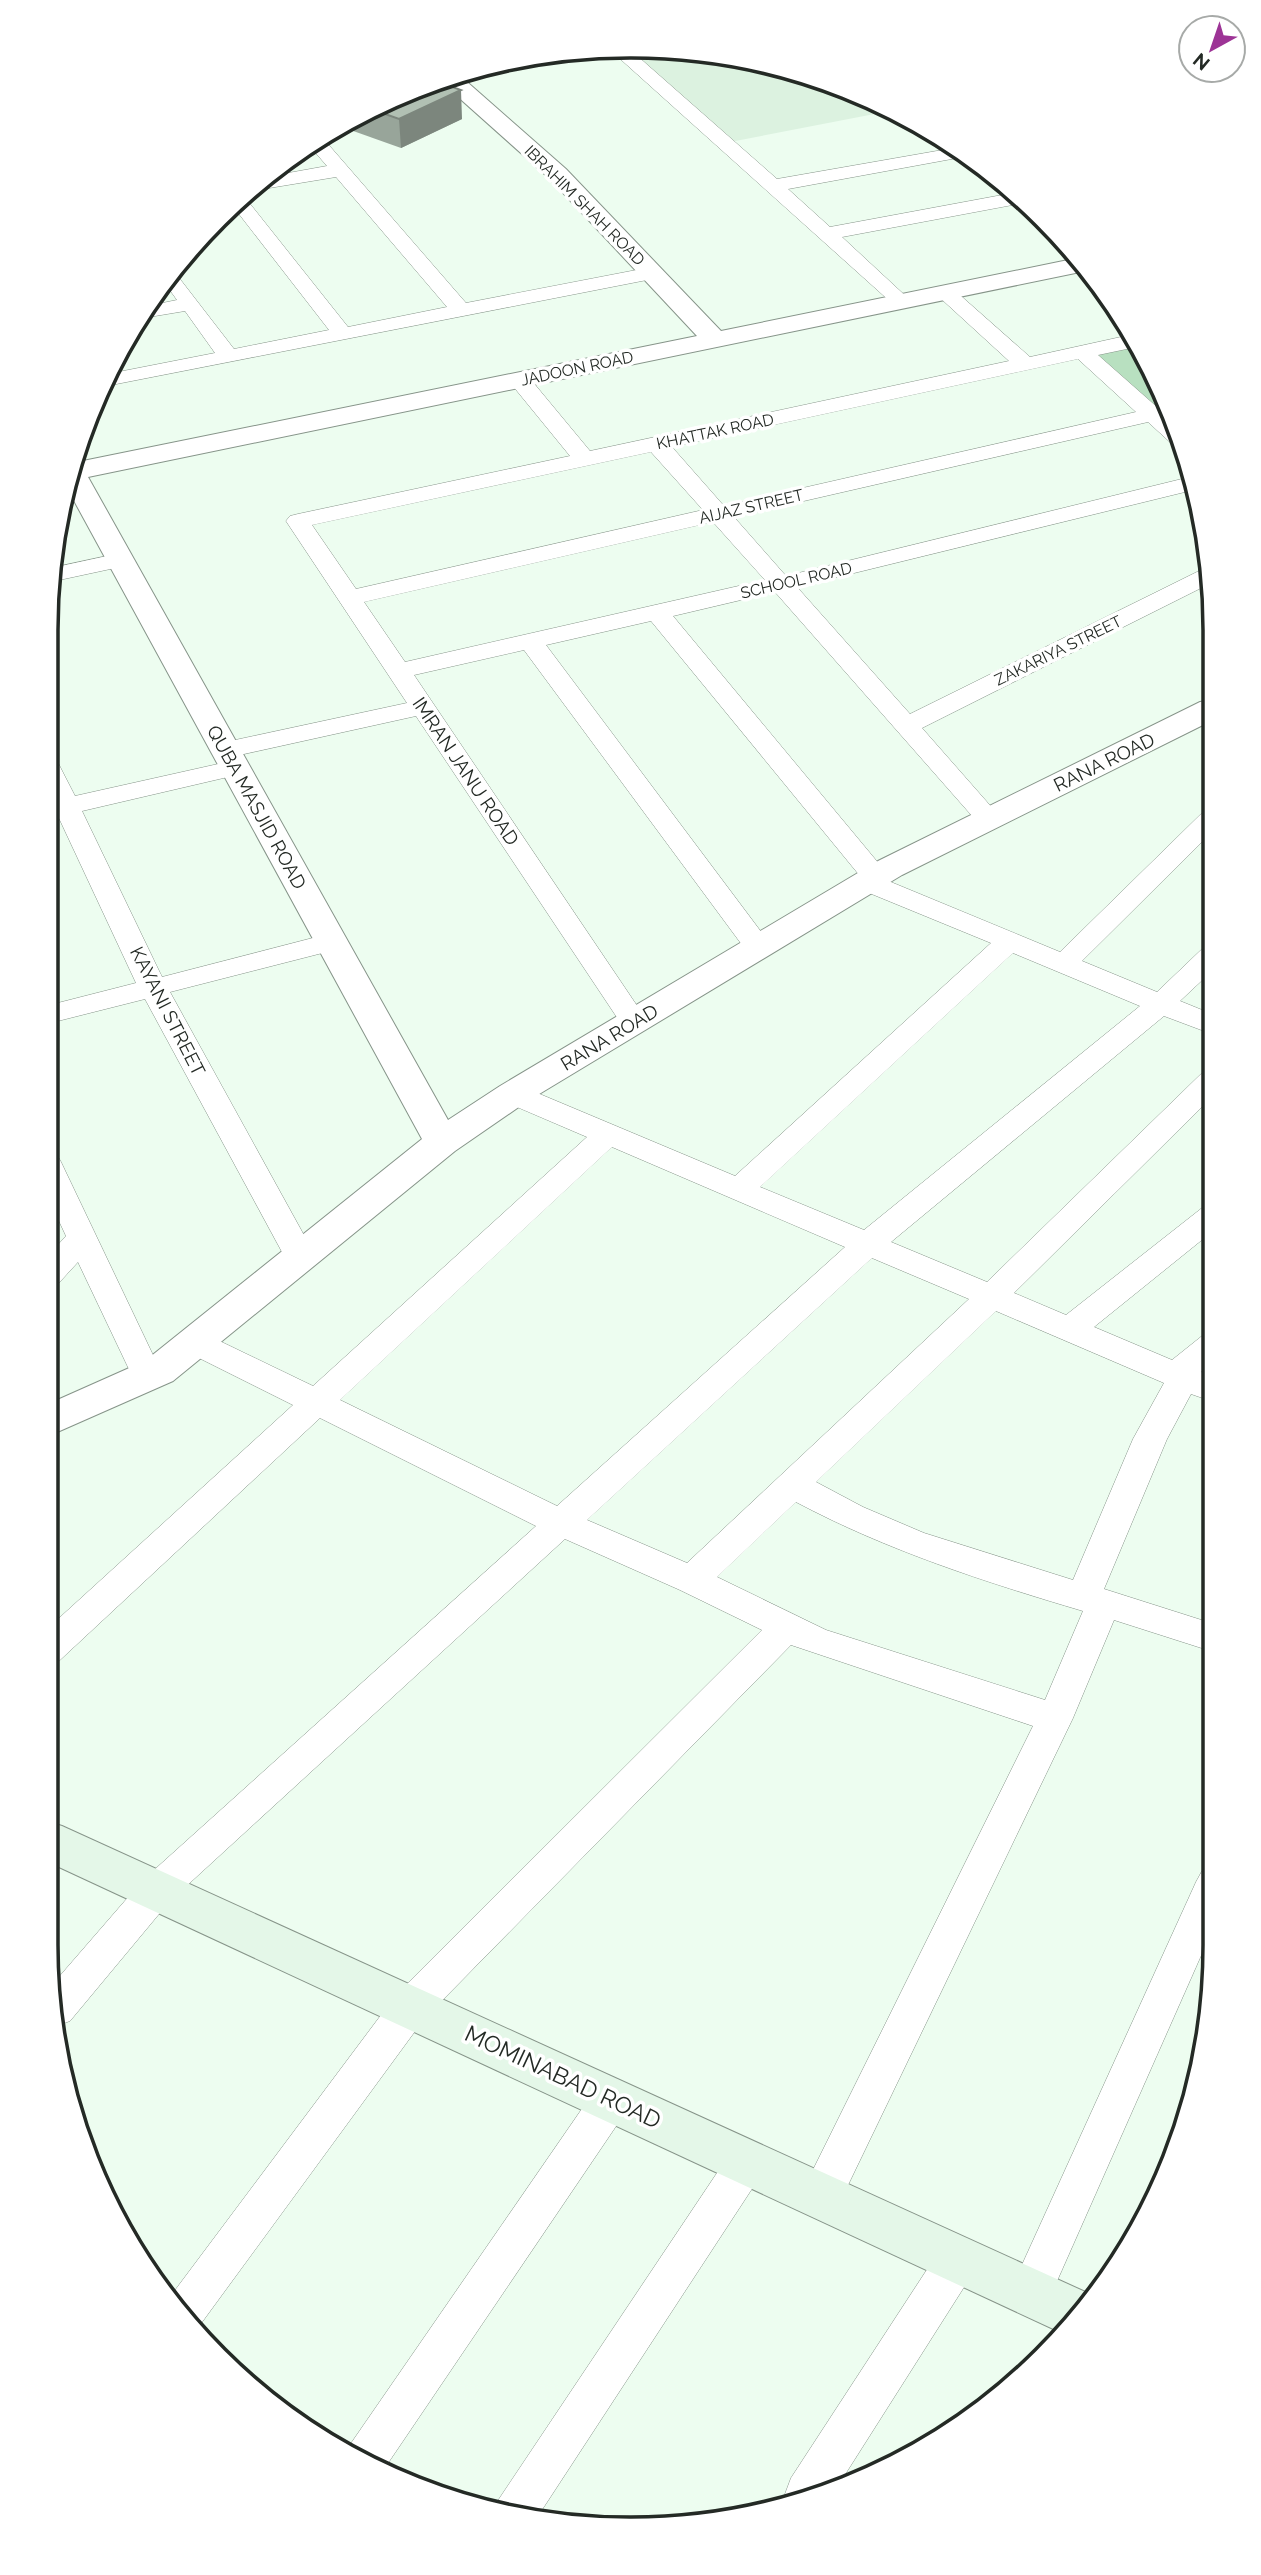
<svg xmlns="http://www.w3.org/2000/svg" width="1261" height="2575" viewBox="0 0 1261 2575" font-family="Raleway,sans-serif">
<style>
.built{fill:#dcf2e0}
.green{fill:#b8e0c0}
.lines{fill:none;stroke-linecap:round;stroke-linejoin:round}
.minor-casing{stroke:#869489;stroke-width:1}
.tertiary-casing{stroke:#869489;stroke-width:2}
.secondary-casing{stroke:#869489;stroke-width:2}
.minor{fill:#fff;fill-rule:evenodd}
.tertiary{fill:#fff;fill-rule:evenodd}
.secondary{fill:#e4f7e8;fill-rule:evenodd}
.wall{fill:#98a59a}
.shaded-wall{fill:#7c867d}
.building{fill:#b1c0b3;stroke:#7c867d;stroke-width:2}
.labels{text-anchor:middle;stroke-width:7;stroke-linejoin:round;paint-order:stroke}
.far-street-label{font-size:16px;fill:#242a25;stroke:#fff}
.street-label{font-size:19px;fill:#242a25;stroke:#fff}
.near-street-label{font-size:23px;fill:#242a25;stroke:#fff}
.rim{fill:none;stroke:#242a25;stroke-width:3.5}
</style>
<rect width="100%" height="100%" fill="#edfdf0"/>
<polygon class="built" points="631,46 745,57 855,90 890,111 725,143 617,47"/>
<polygon class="green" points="1133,341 1171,407 1178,432 1082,352"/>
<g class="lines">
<defs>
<g id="minor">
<polygon points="626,46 777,179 954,148 968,156 788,189 830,227 1013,193 1023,203 842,237 911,301 908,305 894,305 608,48"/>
<polygon points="321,136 466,303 652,267 659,269 662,273 659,277 652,279 101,387 108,374 215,353 185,311 137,319 143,307 177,300 164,282 173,270 234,349 329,330 232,205 243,195 348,327 447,307 336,177 257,190 251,188 266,177 327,166 307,143"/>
<path d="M945 286 952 288 1030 357 1130 335 1136 347 1098 355 1175 423 1181 445 1172 444 1148 422 734 517 786 576 1190 477 1193 490 797 587 910 714 1203 569 1210 567 1211 583 922 728 1002 819 998 825 989 827 980 825 775 592 673 616 885 871 889 877 886 880 1060 952 1202 813 1211 811V833L1082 961 1157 992 1202 949 1212 946V971L1180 1001 1212 1014V1034L1164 1016 891 1242 987 1282 1202 1073 1212 1070V1097L1014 1293 1066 1315 1202 1208 1213 1204V1231L1094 1327 1172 1360 1202 1336 1213 1333V1361L1201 1372 1213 1377 1214 1402 1191 1394 1167 1439 1104 1589 1214 1624V1652L1114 1620 1073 1718 836 2210 821 2215 806 2210 800 2196 1033 1726 791 1645 424 2019 197 2329 167 2301 396 1995 762 1630 680 1590 565 1539 169 1902 70 2021 59 2025 52 1985 143 1880 536 1526 320 1418 59 1661 46 1665V1630L293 1405 183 1350 178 1342 183 1334 194 1330 205 1334 313 1386 587 1137 503 1101 498 1094 503 1087 513 1084 523 1087 735 1176 991 943 857 888 853 882 860 876 651 621 546 645 768 941 772 947 768 953 758 956 748 953 524 650 414 675 648 1022 644 1028 634 1031 624 1028 416 716 226 758 217 755 213 750 217 745 226 742 407 703 286 521 290 516 298 514 570 456 508 380 511 375H527L590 451 1009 361 938 296 935 292 938 288ZM1078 359 1136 412 724 506 672 447ZM651 452 703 510 356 589 312 525ZM713 522 765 580 405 662 364 602ZM1013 953 1140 1006 864 1230 760 1187ZM612 1147 845 1247 557 1506 340 1400ZM872 1258 969 1299 687 1563 587 1520ZM996 1311 1164 1383 1133 1439 1073 1580 924 1533 863 1507 816 1482ZM796 1502C886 1550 985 1582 1083 1611L1045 1700 826 1630 717 1577Z"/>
<polygon points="121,553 129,555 133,560 129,565 50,582 52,568"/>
<polygon points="46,754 55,757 75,796 236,760 245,763 249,768 245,773 82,811 162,977 332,933 342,936 346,942 342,948 170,992 316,1257 311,1265 300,1268 289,1265 145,999 46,1024 46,1006 136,983 58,816 46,819 46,803 52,802 46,788"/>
<polygon points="46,1152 57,1155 61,1162 163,1376 158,1384 147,1388 136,1384 78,1262 57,1285 46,1288 46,1258 66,1236 46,1193"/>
<polygon points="1215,1866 1215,1924 1046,2306 1031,2312 1016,2306 1010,2292 1016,2278 1196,1882 1202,1871"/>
<polygon points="611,2082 625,2087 631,2100 625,2113 382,2472 345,2452 597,2087"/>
<polygon points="747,2143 761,2149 768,2162 761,2175 536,2519 516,2518 491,2511 733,2149"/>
<polygon points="958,2239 973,2245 979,2259 973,2273 839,2484 787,2500 785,2494 791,2478 943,2245"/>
</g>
<polygon id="tertiary" points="458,74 566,169 721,331 1078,258 1090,270 88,477 448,1120 500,1086 878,861 1200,702 1211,700 1211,721 902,875 526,1102 455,1151 173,1381 46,1437 46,1405 145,1361 422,1139 66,486 73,463 697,336 550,179 439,80"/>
<polygon id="secondary" points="46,1821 62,1826 1092,2295 1070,2331 1066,2334 1062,2333 46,1861"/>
</defs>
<use href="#minor" class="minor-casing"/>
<use href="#tertiary" class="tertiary-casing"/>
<use href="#secondary" class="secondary-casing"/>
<use href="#minor" class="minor"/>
<use href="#tertiary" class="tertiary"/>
<use href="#secondary" class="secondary"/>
</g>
<polygon class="wall" points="407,90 462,119 401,148 342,127 342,125"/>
<polygon class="shaded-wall" points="461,90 462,119 401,148 399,119"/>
<polygon class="building" points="436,81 461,90 399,119 371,109 407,90"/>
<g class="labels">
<g class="far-street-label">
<text transform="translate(585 205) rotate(45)" y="6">IBRAHIM SHAH ROAD</text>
<text transform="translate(577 368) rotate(-12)" y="6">JADOON ROAD</text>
<text transform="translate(715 431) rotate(-12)" y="6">KHATTAK ROAD</text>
<text transform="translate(751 506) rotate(-13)" y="6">AIJAZ STREET</text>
<text transform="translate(796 580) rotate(-13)" y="6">SCHOOL ROAD</text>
<text transform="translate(1058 650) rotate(-26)" y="6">ZAKARIYA STREET</text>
</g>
<g class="street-label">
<text transform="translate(1104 762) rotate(-26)" y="7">RANA ROAD</text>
<text transform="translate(466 771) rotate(56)" y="7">IMRAN JANU ROAD</text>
<text transform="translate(257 807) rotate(61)" y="7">QUBA MASJID ROAD</text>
<text transform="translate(168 1011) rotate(63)" y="7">KAYANI STREET</text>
<text transform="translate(609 1037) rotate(-31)" y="7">RANA ROAD</text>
</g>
<g class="near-street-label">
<text transform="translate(563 2077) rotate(25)" y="8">MOMINABAD ROAD</text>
</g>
</g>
<path d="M0 0H1261V2575H0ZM630 58H631A572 572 0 0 1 1203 630V1945A572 572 0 0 1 631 2517H630A572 572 0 0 1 58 1945V630A572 572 0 0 1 630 58Z" fill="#fff" fill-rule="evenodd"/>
<path class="rim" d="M630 58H631A572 572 0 0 1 1203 630V1945A572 572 0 0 1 631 2517H630A572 572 0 0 1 58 1945V630A572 572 0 0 1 630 58Z"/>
<g transform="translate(1212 49) rotate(220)"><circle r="33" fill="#ffffff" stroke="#a7aaa8" stroke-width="2"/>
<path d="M0-5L12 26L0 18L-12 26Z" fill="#9d3496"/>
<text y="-10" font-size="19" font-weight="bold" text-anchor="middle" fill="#242a25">N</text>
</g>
</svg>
